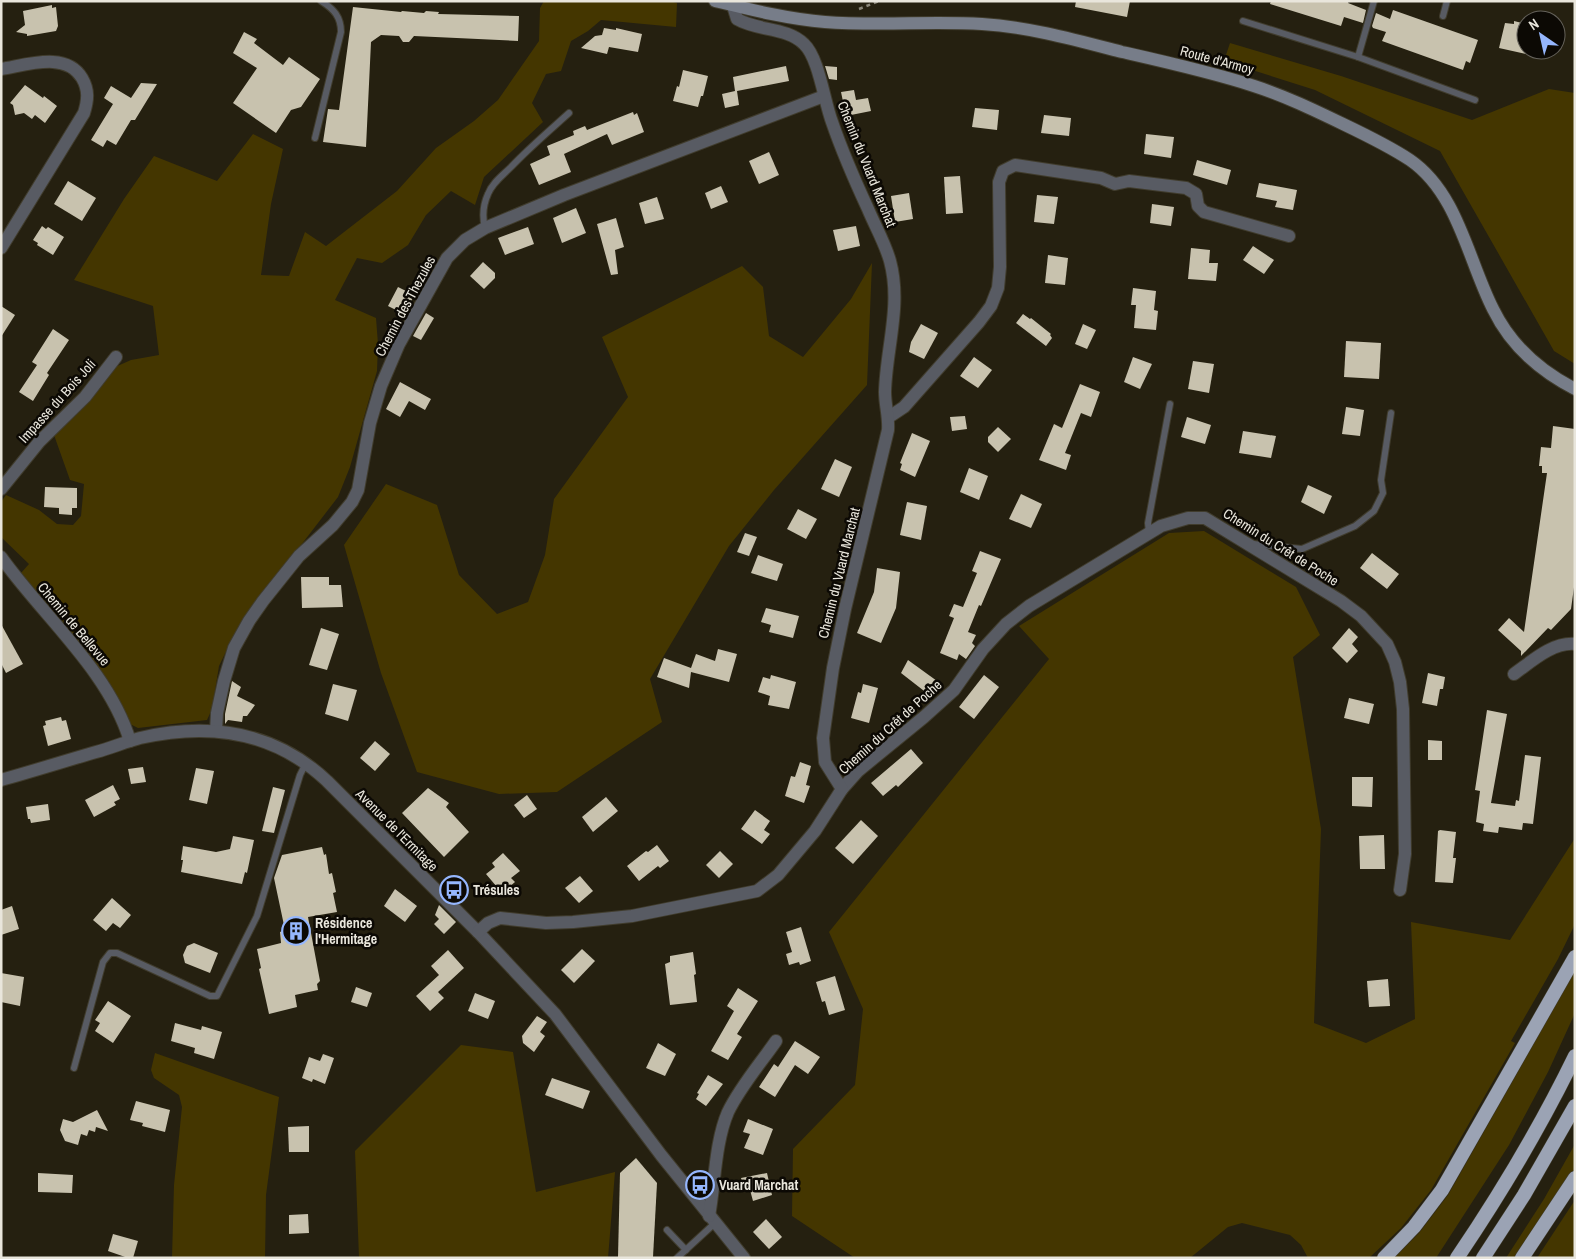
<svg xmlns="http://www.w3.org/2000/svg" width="1576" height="1259" viewBox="0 0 1576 1259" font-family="'Archivo Narrow',sans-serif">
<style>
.green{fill:#443600}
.building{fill:#c8c2ae}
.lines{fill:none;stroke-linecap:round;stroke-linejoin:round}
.service-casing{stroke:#403c2d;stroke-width:8}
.minor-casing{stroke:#403c2d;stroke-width:14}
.secondary-casing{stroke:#403c2d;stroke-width:14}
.trunk-casing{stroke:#403c2d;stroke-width:15}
.path{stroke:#898578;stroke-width:2.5;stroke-dasharray:4 4;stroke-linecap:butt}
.service{stroke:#585b63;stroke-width:6}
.minor{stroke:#585b63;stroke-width:12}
.secondary{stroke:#777d89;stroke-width:12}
.trunk{stroke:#9ba3b4;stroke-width:14}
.labels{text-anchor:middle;stroke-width:5;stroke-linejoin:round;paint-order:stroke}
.street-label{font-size:14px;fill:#e9e6dc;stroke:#0c0904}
.poi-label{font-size:14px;font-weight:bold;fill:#e9e6dc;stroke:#0c0904;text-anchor:start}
</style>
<rect width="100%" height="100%" fill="#252010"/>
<g class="green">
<polygon points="544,1 670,1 677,3 676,27 601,20 588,31 571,41 561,71 546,74 532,103 543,122 484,177 475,205 451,191 426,215 408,245 382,263 357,258 335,300 376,318 378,344 377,371 350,467 338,497 238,627 219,666 212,709 207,720 138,728 130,724 99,669 21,573 29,564 1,537 1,502 6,495 39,510 57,524 73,525 81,516 84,484 70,480 54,435 113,368 131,360 159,355 153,306 74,280 124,199 154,156 217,181 253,134 283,149 271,204 261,275 289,276 305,232 326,246 397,191 436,148 474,121 498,100 539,41 540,8"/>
<polygon points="1230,43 1341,76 1472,120 1549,89 1575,93 1575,364 1554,351 1440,151 1315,90 1224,61"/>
<polygon points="872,263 867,385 774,490 729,546 650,679 662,722 557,792 499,794 417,772 381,673 344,545 386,484 437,505 459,575 497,614 528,602 545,555 554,499 628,397 602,337 742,266 763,287 769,336 803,357 851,299"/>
<polygon points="1204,531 1296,587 1320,635 1293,657 1321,829 1314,1023 1366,1043 1415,1019 1411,922 1510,940 1575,838 1575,924 1558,959 1511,1041 1515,1043 1431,1190 1401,1228 1369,1258 1308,1258 1301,1245 1290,1235 1242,1223 1228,1227 1190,1258 855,1258 792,1216 793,1149 855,1085 863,1009 829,932 1049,659 1019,626 1169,533"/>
<polygon points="1575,971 1575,1013 1548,1072 1509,1145 1436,1258 1394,1258 1419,1233 1448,1195"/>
<polygon points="461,1045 513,1052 536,1192 615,1172 608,1258 359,1258 355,1151"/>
<polygon points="155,1053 279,1097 266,1195 265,1258 172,1258 174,1185 182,1107 179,1095 154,1078 151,1070"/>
<polygon points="1575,1144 1575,1168 1516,1258 1506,1258 1544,1199"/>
<polygon points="1575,1200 1575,1258 1537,1258"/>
</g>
<g class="building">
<polygon points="1076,1 1130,1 1127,17 1075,7"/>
<polygon points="1271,1 1349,1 1348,3 1366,10 1363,23 1344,17 1341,26 1270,4"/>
<polygon points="52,5 52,8 56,7 58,26 56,31 27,36 27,34 16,32 25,25 23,11"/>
<polygon points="353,7 401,12 402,11 424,13 426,11 439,12 438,14 519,16 518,41 414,36 409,42 403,42 399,36 381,35 371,42 366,147 323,142 328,109 339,110"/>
<polygon points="1393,10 1478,40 1470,63 1466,61 1463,70 1382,41 1386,32 1373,28 1372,26 1376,13 1390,19"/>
<polygon points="1514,21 1526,24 1526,54 1499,48 1505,23 1514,24"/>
<polygon points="604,28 616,30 616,28 642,34 638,52 609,47 607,54 581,48 595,36 602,35"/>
<polygon points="244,32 257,39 254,43 283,65 289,57 320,79 301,107 291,110 276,133 233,103 257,68 233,53"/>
<polygon points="786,66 789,81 737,91 739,105 725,108 722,94 735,91 733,77"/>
<polygon points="825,66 837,67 837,80 829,79"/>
<polygon points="683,70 708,76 703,96 701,96 698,107 673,101 677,86 679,87"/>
<polygon points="141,83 157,84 135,120 131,120 116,145 107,140 103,147 91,140 113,104 104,98 111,86 131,98"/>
<polygon points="25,85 43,98 44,96 57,106 45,123 35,115 32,119 24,113 15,115 13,105 10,103"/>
<polygon points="854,90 856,100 868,98 871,111 846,116 841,92"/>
<polygon points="975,108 999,110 997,130 972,127"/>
<polygon points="633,112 634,115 637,113 644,132 612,145 607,134 564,154 571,172 539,185 530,164 550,155 547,146 574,135 573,131 585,126 587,130"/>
<polygon points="1044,115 1071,118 1069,136 1041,133"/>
<polygon points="1146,134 1174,137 1171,158 1144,154"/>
<polygon points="769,152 779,175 759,184 749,161"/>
<polygon points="1197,160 1231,170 1227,185 1193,175"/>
<polygon points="960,176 963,213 946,214 944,177"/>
<polygon points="68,181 96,198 82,221 54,204"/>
<polygon points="1259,183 1297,190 1293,210 1275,207 1277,201 1256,197"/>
<polygon points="721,186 728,202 711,209 705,193"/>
<polygon points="909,193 913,219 895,222 891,196"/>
<polygon points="1037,195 1058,197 1054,224 1034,222"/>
<polygon points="657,197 664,219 645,224 639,203"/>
<polygon points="1152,204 1174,207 1171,226 1150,223"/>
<polygon points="576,208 586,233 562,243 553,218"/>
<polygon points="616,218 624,247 615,250 618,274 611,275 597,224"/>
<polygon points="42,226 46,229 48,227 64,237 53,255 37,245 38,243 33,240"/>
<polygon points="856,226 860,246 838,251 833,230"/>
<polygon points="528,227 534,244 505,255 498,238"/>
<polygon points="1253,246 1274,260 1264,274 1243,260"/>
<polygon points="1191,248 1210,250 1209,263 1218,263 1216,281 1188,279"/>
<polygon points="1048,255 1068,258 1065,285 1045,283"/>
<polygon points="483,262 495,273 495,278 484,289 470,276"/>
<polygon points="398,287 414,295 410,304 412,305 406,315 388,306"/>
<polygon points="1133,288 1156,291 1154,310 1158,311 1156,330 1134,328 1136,305 1131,305"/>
<polygon points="1,306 15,315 1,337"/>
<polygon points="426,313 434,318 421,340 413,336"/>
<polygon points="1023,314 1030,319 1031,318 1051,334 1050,335 1052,338 1046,346 1016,323"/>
<polygon points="921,324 938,333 924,359 909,352 911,342"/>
<polygon points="1083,324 1096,330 1087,349 1075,344"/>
<polygon points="53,329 69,340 47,373 49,375 33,401 19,392 37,365 32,362"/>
<polygon points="1346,341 1381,343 1379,379 1344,377"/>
<polygon points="974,357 992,370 978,388 960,376"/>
<polygon points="1133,357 1152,364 1140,389 1124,382"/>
<polygon points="1193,361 1214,364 1209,393 1188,389"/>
<polygon points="400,382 431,399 425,410 409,401 400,417 386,409"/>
<polygon points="1080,384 1100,392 1091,417 1081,413 1065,453 1071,455 1066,470 1039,460 1054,424 1062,428"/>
<polygon points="1346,407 1364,410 1360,436 1342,434"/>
<polygon points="965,416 967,429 952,431 950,417"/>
<polygon points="1187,417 1211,425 1205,444 1181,437"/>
<polygon points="1553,426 1575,429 1575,580 1571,609 1551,630 1548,628 1521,656 1521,651 1498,630 1509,618 1524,632 1547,473 1542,473 1542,466 1539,466 1541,447 1551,448"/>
<polygon points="998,427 1011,439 998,452 988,442 988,437"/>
<polygon points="1243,431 1276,436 1271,458 1239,453"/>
<polygon points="912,433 930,441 915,477 900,470 902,464 900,463"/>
<polygon points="835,459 852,467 839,497 821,489"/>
<polygon points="969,468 988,476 979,500 960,492"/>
<polygon points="1308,485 1332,496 1324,514 1301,502"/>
<polygon points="45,487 77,488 77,508 72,508 72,515 59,514 59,508 44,507"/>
<polygon points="1021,494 1042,504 1031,528 1009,519"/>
<polygon points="907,502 927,506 921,540 900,535"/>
<polygon points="798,509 817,519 806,539 787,529"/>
<polygon points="745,533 757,537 749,556 737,552"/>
<polygon points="980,551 1001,559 981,606 979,605 968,632 976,635 972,643 975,646 966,659 959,654 957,660 940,653 954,618 949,616 954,604 963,607 977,573 972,571"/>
<polygon points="1372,553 1399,574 1387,589 1360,568"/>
<polygon points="758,555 783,564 777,581 751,573"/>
<polygon points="877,568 900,572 896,608 881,643 857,633 874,592"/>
<polygon points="301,577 329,577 329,585 341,585 343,607 302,608"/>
<polygon points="766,608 799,616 793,638 769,632 771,625 761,622"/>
<polygon points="1,624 23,664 6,673 1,663"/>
<polygon points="321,628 339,634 327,670 309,665"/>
<polygon points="1349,628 1358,637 1352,644 1358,651 1347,663 1332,648"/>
<polygon points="718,649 737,654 729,682 691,672 689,688 657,677 664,658 691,668 696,654 715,661"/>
<polygon points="908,660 937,681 928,694 901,673"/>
<polygon points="1428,673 1445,677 1443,689 1440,689 1437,706 1422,703"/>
<polygon points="771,675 796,682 789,709 768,705 770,696 758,692 763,677 770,679"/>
<polygon points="984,675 999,687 974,719 959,707"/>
<polygon points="232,681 241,687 237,696 255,705 247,716 243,716 242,722 228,720 225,724 225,714"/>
<polygon points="333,684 357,690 348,721 325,714"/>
<polygon points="863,684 878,688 869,723 851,718 858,692 861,693"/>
<polygon points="1349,698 1374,704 1369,724 1344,718"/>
<polygon points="1487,710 1507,714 1491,803 1515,806 1516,800 1519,801 1525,755 1541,757 1533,824 1523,823 1522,830 1499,827 1498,833 1483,831 1484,824 1476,822 1480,791 1475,790"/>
<polygon points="61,717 62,721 66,720 71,739 48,746 43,726 46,725 45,721"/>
<polygon points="1428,740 1442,741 1442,760 1428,760"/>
<polygon points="375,741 390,754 375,771 360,758"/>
<polygon points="911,749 923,763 898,787 896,785 883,796 871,783"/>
<polygon points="800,762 811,766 806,785 810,786 804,803 785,796 791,776 795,777"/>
<polygon points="143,767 146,782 131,784 128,769"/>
<polygon points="196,768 214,771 207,804 189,800"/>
<polygon points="1352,777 1373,777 1372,807 1352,806"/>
<polygon points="113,785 120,799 114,802 116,805 94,817 85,800"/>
<polygon points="273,787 285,790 274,833 262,831"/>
<polygon points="428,788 449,803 446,807 469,832 444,857 402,813"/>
<polygon points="527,795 537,809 524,818 514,805"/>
<polygon points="606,797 618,811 593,832 582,817"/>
<polygon points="48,804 50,820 31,823 30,819 28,819 26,807"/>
<polygon points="755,810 770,821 764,830 770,834 762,844 741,829"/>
<polygon points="861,820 878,836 853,864 835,848"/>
<polygon points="1440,830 1456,832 1453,858 1456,858 1453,883 1435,882 1438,831"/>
<polygon points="1384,835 1385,869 1360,869 1359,836"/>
<polygon points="233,836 254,840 247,873 245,872 242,884 181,872 183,860 181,860 183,846 216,852 230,849"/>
<polygon points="657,845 669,861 660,868 658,866 639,881 627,866 646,851 648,852"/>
<polygon points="322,847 324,855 326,854 329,874 332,873 336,892 333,893 337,912 308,917 320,981 317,984 318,990 295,995 297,1007 269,1014 259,969 261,968 257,949 281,943 280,932 285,930 274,878 275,875 282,855"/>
<polygon points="720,851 733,864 719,878 706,865"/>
<polygon points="503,853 520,871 511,878 515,882 502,893 486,874 495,867 492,863"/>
<polygon points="580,876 593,891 579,903 565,888"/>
<polygon points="395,889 417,906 405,922 384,906"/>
<polygon points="112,898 131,915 120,928 113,923 106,931 93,920"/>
<polygon points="439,905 456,922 444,934 434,924 439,919 435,915"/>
<polygon points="12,906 19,929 1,935 1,910"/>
<polygon points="801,927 811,961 800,965 799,962 789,965 786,954 792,952 786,932"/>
<polygon points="194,943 218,953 210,973 185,963 183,955 187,946"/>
<polygon points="582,949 595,961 574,983 561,970"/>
<polygon points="448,950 464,968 438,992 444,998 430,1011 416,996 439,975 431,966"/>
<polygon points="693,952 696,974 694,975 697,1002 670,1005 665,964 670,962 670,956"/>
<polygon points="1,973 24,977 20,1006 1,1002"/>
<polygon points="835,976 845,1010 829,1015 825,1001 822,1002 816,982"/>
<polygon points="1388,979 1390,1006 1369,1007 1367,981"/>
<polygon points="356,987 372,993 367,1007 351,1002"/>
<polygon points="738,988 758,1001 737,1034 742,1037 728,1060 711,1051 734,1011 727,1006"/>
<polygon points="475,993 495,1001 488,1019 468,1011"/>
<polygon points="108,1001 131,1016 113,1043 95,1031 100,1023 95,1020"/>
<polygon points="537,1016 547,1022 540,1032 545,1036 534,1052 523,1043 522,1036"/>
<polygon points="175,1023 201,1030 202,1026 222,1032 214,1059 194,1053 195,1048 171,1041"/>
<polygon points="795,1041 820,1057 808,1074 795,1065 775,1097 759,1087 774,1064 778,1067"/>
<polygon points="658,1043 676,1054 665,1076 646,1068"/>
<polygon points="323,1054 334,1058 325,1084 313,1079 312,1082 302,1078 309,1057 320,1061"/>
<polygon points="708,1075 723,1084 706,1106 696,1099 699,1094 697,1093"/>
<polygon points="552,1078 590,1091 583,1109 545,1095"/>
<polygon points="136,1101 170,1110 165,1132 142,1126 143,1123 130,1120"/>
<polygon points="97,1110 108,1131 96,1127 95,1132 89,1130 87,1136 81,1134 78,1145 65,1141 60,1130 63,1119 73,1122"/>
<polygon points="748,1119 773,1129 763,1155 744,1148 750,1134 743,1132"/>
<polygon points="309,1126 309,1152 289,1152 288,1127"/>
<polygon points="636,1158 657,1183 653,1257 618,1257 620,1173"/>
<polygon points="38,1173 73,1175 72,1193 38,1192"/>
<polygon points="767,1173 772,1195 753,1201 750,1190 744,1191 741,1178"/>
<polygon points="308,1214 309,1233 289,1234 289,1215"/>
<polygon points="766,1219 782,1237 769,1249 753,1232"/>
<polygon points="113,1234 138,1241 133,1258 128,1258 108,1251"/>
</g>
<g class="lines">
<defs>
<g id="service">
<polyline points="1443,16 1447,1"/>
<polyline points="1243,21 1358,57 1374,1"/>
<polyline points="1358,57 1475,100"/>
<path d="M315 138 341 32C341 17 334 9 321 1"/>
<path d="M485 228C482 216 483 205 488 194 492 183 503 175 511 167 529 148 549 131 569 113"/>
<polyline points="1149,533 1148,523 1170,404"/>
<polyline points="1253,544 1302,549 1355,526 1374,511 1383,493 1381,480 1391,413"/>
<polyline points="74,1068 103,962 110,953 117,953 210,996 217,996 257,916 300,775 306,763"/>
<polyline points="667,1230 686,1250"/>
<polyline points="677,1258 715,1223"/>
</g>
<g id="minor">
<path d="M1 69C27 65 66 51 82 78 89 90 88 100 84 113L1 248"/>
<polyline points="889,417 904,407 979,322 991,306 998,288 1000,267 999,182 1003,171 1015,165 1101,178 1115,184 1129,181 1186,188 1196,194 1198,206 1204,212 1289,236"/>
<polyline points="1,489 39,442 85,397 116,357"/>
<path d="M1 557C43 616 109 671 130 741"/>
<path d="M1514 674C1531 662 1552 642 1575 644"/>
<polyline points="216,731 217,713 224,681 234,648 249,621 263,601 299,556 333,525 352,502 358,490 370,423 381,386 399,344 447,258 465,240 485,228 564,195 824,96"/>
<path d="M1 780C33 771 65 761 96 752 111 748 125 742 140 738 210 722 274 731 327 781L478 932 555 1014 661 1155 744 1258"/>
<polyline points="842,789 858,771 924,717 954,690 983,649 1006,624 1029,606 1161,526 1188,518 1205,518 1341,601 1361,616 1387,644 1395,662 1400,682 1403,709 1405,854 1400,890"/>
<path d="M478 932 488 923 500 918 546 923 573 922 632 916 757 891 778 875 815 831 842 789 825 762 823 738 833 668 845 609 888 430C889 417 885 405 885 392 886 349 902 305 890 261 885 243 875 226 868 209 855 181 842 151 832 122 824 101 819 58 804 44 787 27 757 31 737 19L733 6"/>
<path d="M709 1216C715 1183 715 1142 728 1112 740 1087 760 1064 776 1041"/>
</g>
<path id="secondary" d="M715 1C752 10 788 19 825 22 877 26 930 21 982 24 1030 27 1076 40 1122 52 1166 62 1211 72 1254 86 1285 96 1314 110 1343 124 1366 135 1389 146 1410 160 1458 193 1468 260 1493 309 1510 344 1540 371 1575 389"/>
<g id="trunk">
<polyline points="1384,1258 1414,1227 1442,1190 1575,957"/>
<path d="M1457 1258C1501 1193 1541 1126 1575 1056"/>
<polyline points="1483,1258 1524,1195 1575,1106"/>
<polyline points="1522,1258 1575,1178"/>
</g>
</defs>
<use href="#service" class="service-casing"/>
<use href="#minor" class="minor-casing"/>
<use href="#secondary" class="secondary-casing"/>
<use href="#trunk" class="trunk-casing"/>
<polyline class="path" points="859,9 879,1"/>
<use href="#service" class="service"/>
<use href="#minor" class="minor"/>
<use href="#secondary" class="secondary"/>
<use href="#trunk" class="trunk"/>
</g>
<defs>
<symbol id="bus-ring" viewBox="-11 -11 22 22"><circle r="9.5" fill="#0c0904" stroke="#95b6fd" stroke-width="1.5"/><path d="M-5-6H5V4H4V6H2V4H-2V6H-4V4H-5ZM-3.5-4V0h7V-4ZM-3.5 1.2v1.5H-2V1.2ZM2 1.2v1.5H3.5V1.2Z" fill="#95b6fd"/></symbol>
<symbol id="building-ring" viewBox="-11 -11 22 22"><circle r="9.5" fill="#0c0904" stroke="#95b6fd" stroke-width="1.5"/><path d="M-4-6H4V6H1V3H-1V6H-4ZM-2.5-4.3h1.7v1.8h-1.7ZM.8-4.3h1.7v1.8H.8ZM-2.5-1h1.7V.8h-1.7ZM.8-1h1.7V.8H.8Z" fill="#95b6fd"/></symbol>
</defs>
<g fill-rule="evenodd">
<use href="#bus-ring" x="438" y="874" width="32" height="32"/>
<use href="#building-ring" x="280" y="915" width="32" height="32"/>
<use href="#bus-ring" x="684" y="1169" width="32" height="32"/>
</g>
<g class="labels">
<g class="street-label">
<text transform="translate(1217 60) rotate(15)" y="5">Route d'Armoy</text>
<text transform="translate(867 164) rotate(68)" y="5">Chemin du Vuard Marchat</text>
<text transform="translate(405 306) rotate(-62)" y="5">Chemin des Thezules</text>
<text transform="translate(57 401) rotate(-48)" y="5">Impasse du Bois Joli</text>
<text transform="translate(1281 547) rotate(32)" y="5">Chemin du Crêt de Poche</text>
<text transform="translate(839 573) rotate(-76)" y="5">Chemin du Vuard Marchat</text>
<text transform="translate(74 624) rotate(50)" y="5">Chemin de Bellevue</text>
<text transform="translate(890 727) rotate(-42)" y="5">Chemin du Crêt de Poche</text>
<text transform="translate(397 830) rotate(45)" y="5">Avenue de l'Ermitage</text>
</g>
<g class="poi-label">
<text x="473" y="895">Trésules</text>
<text x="315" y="928">Résidence<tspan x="315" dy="16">l'Hermitage</tspan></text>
<text x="719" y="1190">Vuard Marchat</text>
</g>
</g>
<rect width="1576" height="1259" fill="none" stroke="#e9e6dc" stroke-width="5"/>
<g transform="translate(1541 35) rotate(326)"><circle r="24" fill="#0c0904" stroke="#64615a"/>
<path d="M0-4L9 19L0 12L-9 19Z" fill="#95b6fd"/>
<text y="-8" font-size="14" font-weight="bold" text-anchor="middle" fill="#e9e6dc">N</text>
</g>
</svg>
